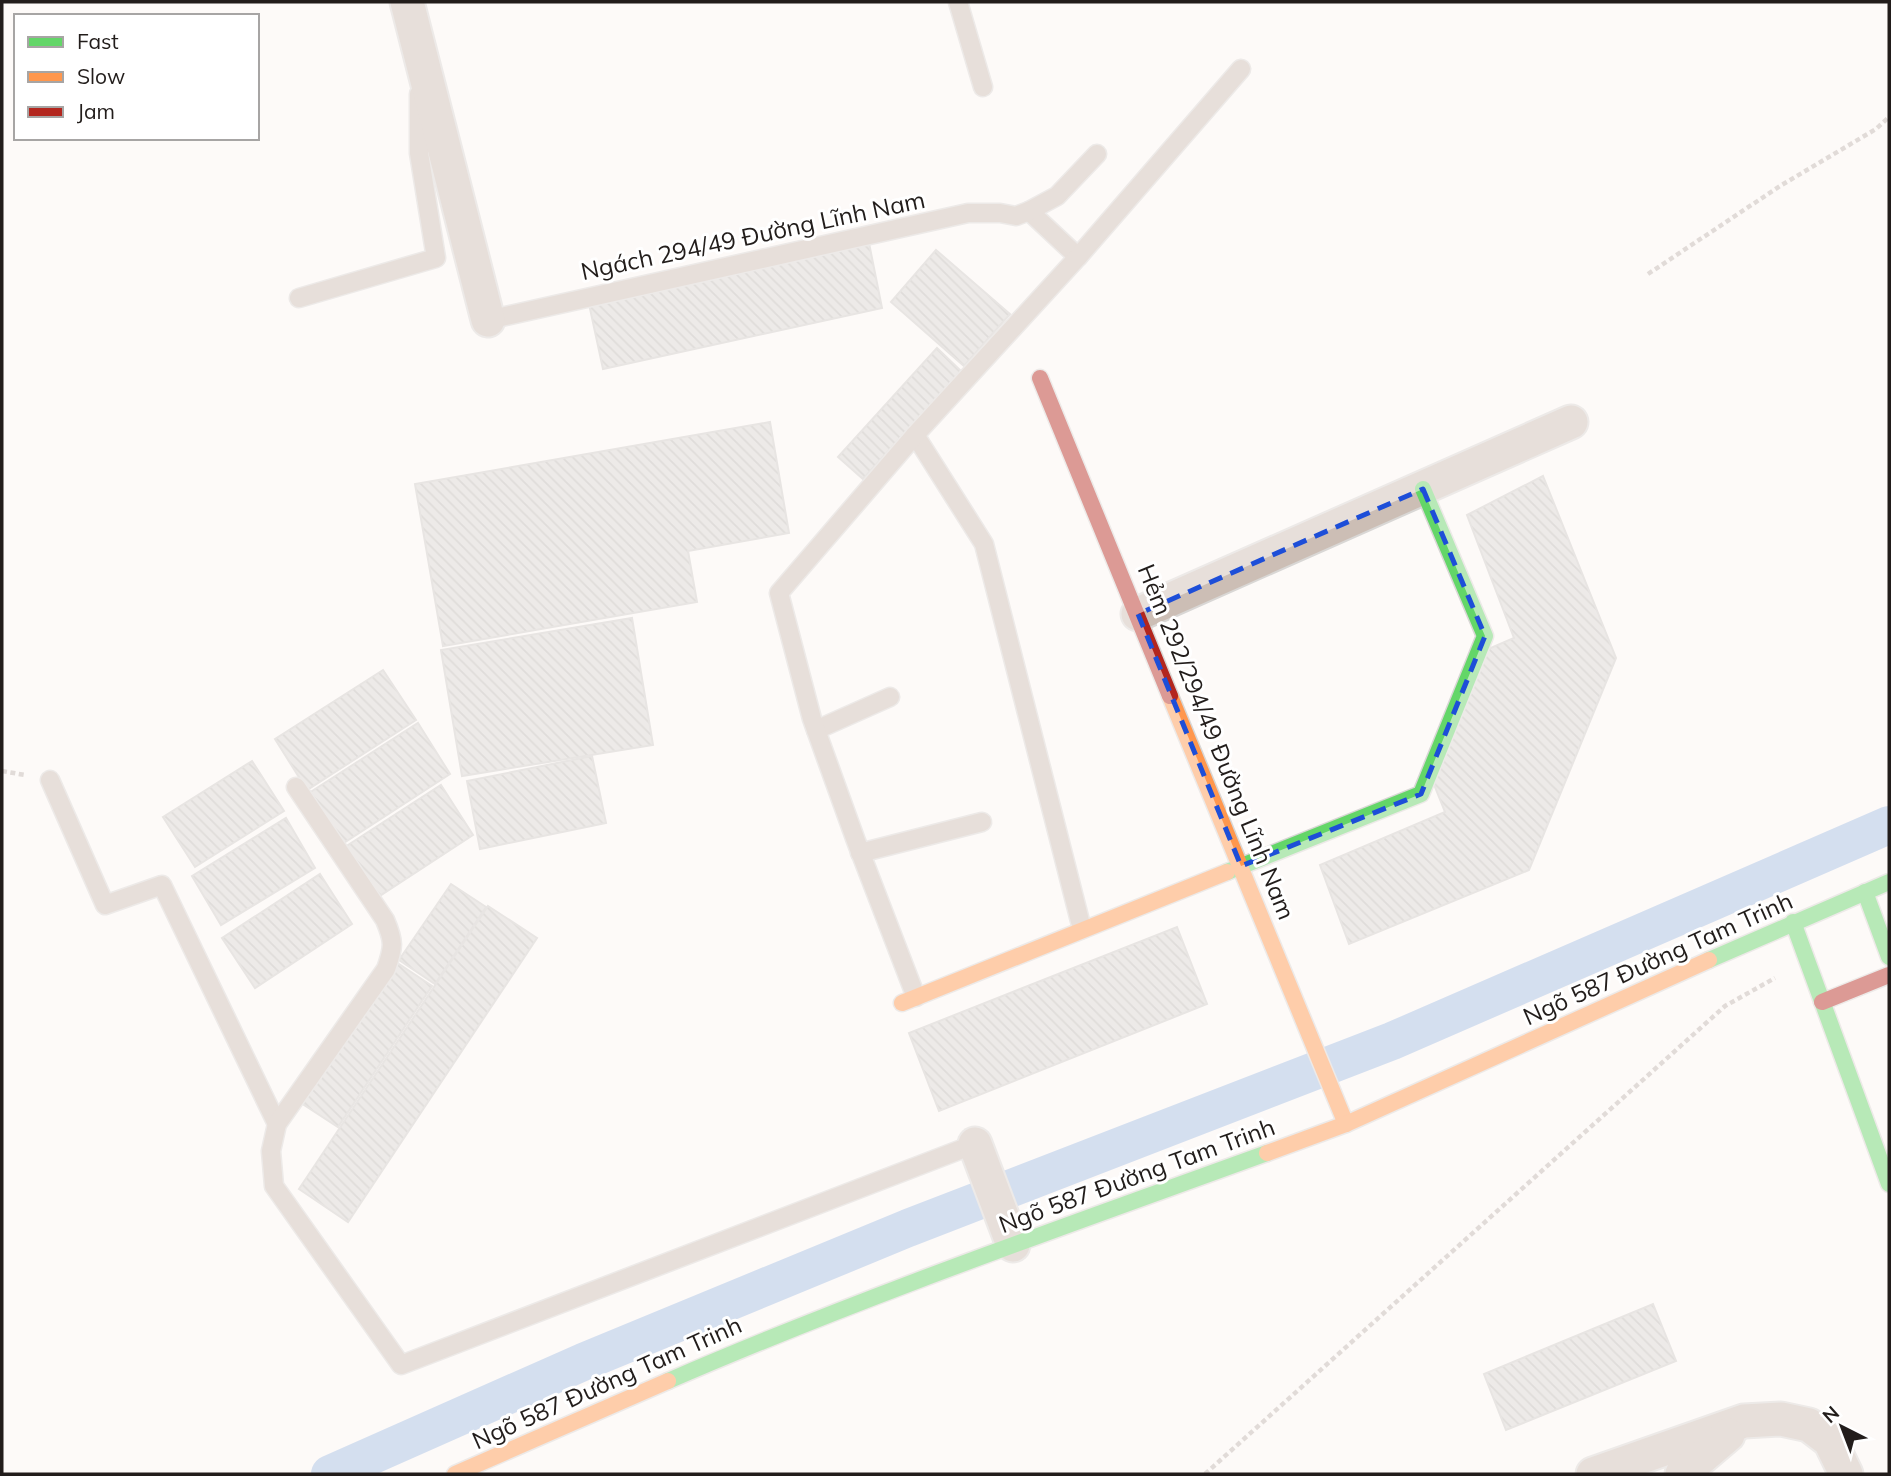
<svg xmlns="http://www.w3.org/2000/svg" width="1891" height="1476" viewBox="0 0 1891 1476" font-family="Mulish,sans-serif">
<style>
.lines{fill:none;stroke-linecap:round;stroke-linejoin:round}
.canal{stroke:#a3bfe5;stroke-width:38}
.building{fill:url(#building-back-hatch);stroke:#ceccc9;stroke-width:2}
.lane-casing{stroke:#d9d7d5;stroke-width:21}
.street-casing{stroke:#d9d7d5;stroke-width:37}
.fast-casing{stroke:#d9d7d5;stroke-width:19}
.slow-casing{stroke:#d9d7d5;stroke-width:19}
.jam-casing{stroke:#d9d7d5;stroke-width:19}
.path{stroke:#bfb6b1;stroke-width:4.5;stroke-dasharray:5 3.5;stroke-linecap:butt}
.lane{stroke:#ccbeb5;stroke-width:18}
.street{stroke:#ccbeb5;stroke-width:33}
.fast{stroke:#63d668;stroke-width:16}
.slow{stroke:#ff974d;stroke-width:16}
.jam{stroke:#b3261e;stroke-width:16}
.marked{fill:none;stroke:#1d4ed8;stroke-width:5;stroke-dasharray:14 9;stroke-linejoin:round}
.labels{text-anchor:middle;stroke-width:6;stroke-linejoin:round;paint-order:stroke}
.street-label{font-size:24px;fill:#221d1b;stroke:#fff}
</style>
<defs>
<pattern id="building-back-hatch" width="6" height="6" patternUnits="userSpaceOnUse" patternTransform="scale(1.75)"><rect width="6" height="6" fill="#dad8d5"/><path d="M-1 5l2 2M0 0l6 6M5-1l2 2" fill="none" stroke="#bbb9b6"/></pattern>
</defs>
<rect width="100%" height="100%" fill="#fdfaf8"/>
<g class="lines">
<polyline class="canal" points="330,1474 583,1362 908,1228 1392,1041 1889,825"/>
</g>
<g class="building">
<polygon points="869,243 882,308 603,369 589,304"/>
<polygon points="936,250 1010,314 964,366 891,302"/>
<polygon points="937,348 961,371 863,479 838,457"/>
<polygon points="770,422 789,533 688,551 697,602 443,646 415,484"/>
<polygon points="1543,476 1616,658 1529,870 1349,944 1320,865 1445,812 1433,782 1486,650 1514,638 1467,515"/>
<polygon points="632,618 653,745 462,776 441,650"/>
<polygon points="383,670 416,720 307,790 275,739"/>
<polygon points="418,723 450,774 342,844 309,793"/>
<polygon points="592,756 606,823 480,849 467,781"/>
<polygon points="252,761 284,811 195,867 163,817"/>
<polygon points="441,785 473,835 378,897 345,847"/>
<polygon points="286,818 315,868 221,925 192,876"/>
<polygon points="320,874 352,924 255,988 222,938"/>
<polygon points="451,884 486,907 435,984 399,960"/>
<polygon points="488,906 537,938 348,1222 299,1189"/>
<polygon points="1177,927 1207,1004 939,1111 909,1033"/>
<polygon points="396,962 432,986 338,1127 301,1103"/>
<polygon points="1653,1304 1676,1361 1506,1430 1484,1374"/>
</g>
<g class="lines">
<defs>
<g id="lane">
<polyline points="958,2 983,87"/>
<polyline points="1029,211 1078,257"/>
<polyline points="299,298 436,258 419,153 419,94"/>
<polyline points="488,320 968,213 1000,213 1016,216 1029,211 1057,196 1097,154"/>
<polyline points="915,435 984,544 1082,929"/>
<polyline points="816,730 890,697"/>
<polyline points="50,780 105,905 162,885 277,1124"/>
<path d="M296 787 385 920C394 941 394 947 386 969L277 1124 271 1151 274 1186 401 1365 975 1144"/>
<polyline points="860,853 982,822"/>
<polyline points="916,997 856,841 812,719 779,593 915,435 1078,257 1241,69"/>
</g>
<g id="street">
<polyline points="407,2 488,320"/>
<polyline points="1138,614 1571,422"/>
<polyline points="975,1144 1013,1245"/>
<polyline points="1593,1474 1744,1421 1781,1419 1809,1425 1830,1441 1846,1474"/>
<polyline points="1682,1474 1728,1435"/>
</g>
<g id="fast">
<polyline points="1227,872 1421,794 1485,636 1423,489"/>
<polyline points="1865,892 1889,957"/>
<polyline points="1793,922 1889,1184"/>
<polyline points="1709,960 1889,882"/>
<path d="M668 1381C864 1296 1066 1226 1267 1153"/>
</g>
<g id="slow">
<polyline points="1170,696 1346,1124"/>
<polyline points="902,1003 1227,872"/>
<polyline points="1267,1153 1346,1124 1709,960"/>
<polyline points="455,1474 668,1381"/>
</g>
<g id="jam">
<polyline points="1040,378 1170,696"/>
<polyline points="1822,1002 1889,975"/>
</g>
</defs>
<use href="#lane" class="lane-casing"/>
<use href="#street" class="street-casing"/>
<use href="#fast" class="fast-casing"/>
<use href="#slow" class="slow-casing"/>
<use href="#jam" class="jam-casing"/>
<g class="path">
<polyline points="1648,274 1780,186 1876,129 1889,117"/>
<polyline points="2,771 25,775"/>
<polyline points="1205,1474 1725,1006 1775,978"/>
</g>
<use href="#lane" class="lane"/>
<use href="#street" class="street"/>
<use href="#fast" class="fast"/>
<use href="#slow" class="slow"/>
<use href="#jam" class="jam"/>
</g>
<path d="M0 0H1891V1476H0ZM1423 489 1485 636 1421 794 1241 866 1138 614Z" fill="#fdfaf8" fill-opacity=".55" fill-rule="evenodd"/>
<path class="marked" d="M1423 489 1485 636 1421 794 1241 866 1138 614Z"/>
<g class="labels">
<g class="street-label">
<text transform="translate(753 236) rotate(-12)" y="8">Ngách 294/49 Đường Lĩnh Nam</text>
<text transform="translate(1216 742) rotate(68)" y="8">Hẻm 292/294/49 Đường Lĩnh Nam</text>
<text transform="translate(1658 959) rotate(-24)" y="8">Ngõ 587 Đường Tam Trinh</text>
<text transform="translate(1137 1176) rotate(-20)" y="8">Ngõ 587 Đường Tam Trinh</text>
<text transform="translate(607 1383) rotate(-24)" y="8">Ngõ 587 Đường Tam Trinh</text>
</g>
</g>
<rect width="1891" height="1476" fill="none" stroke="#221d1b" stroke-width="7"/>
<rect x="14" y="14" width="245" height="126" fill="#ffffff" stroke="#a7a5a4" stroke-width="2"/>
<rect x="28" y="37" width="35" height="10" fill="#63d668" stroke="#a7a5a4" stroke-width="2"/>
<text x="77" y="49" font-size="21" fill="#221d1b">Fast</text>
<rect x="28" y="72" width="35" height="10" fill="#ff974d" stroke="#a7a5a4" stroke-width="2"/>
<text x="77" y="84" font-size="21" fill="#221d1b">Slow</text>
<rect x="28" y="107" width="35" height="10" fill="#b3261e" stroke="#a7a5a4" stroke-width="2"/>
<text x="77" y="119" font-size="21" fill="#221d1b">Jam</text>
<g transform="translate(1842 1427) rotate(318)" stroke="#ffffff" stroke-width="5" paint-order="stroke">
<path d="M0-5L12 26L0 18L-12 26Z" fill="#221d1b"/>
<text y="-10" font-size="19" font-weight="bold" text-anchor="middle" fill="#221d1b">N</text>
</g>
</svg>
